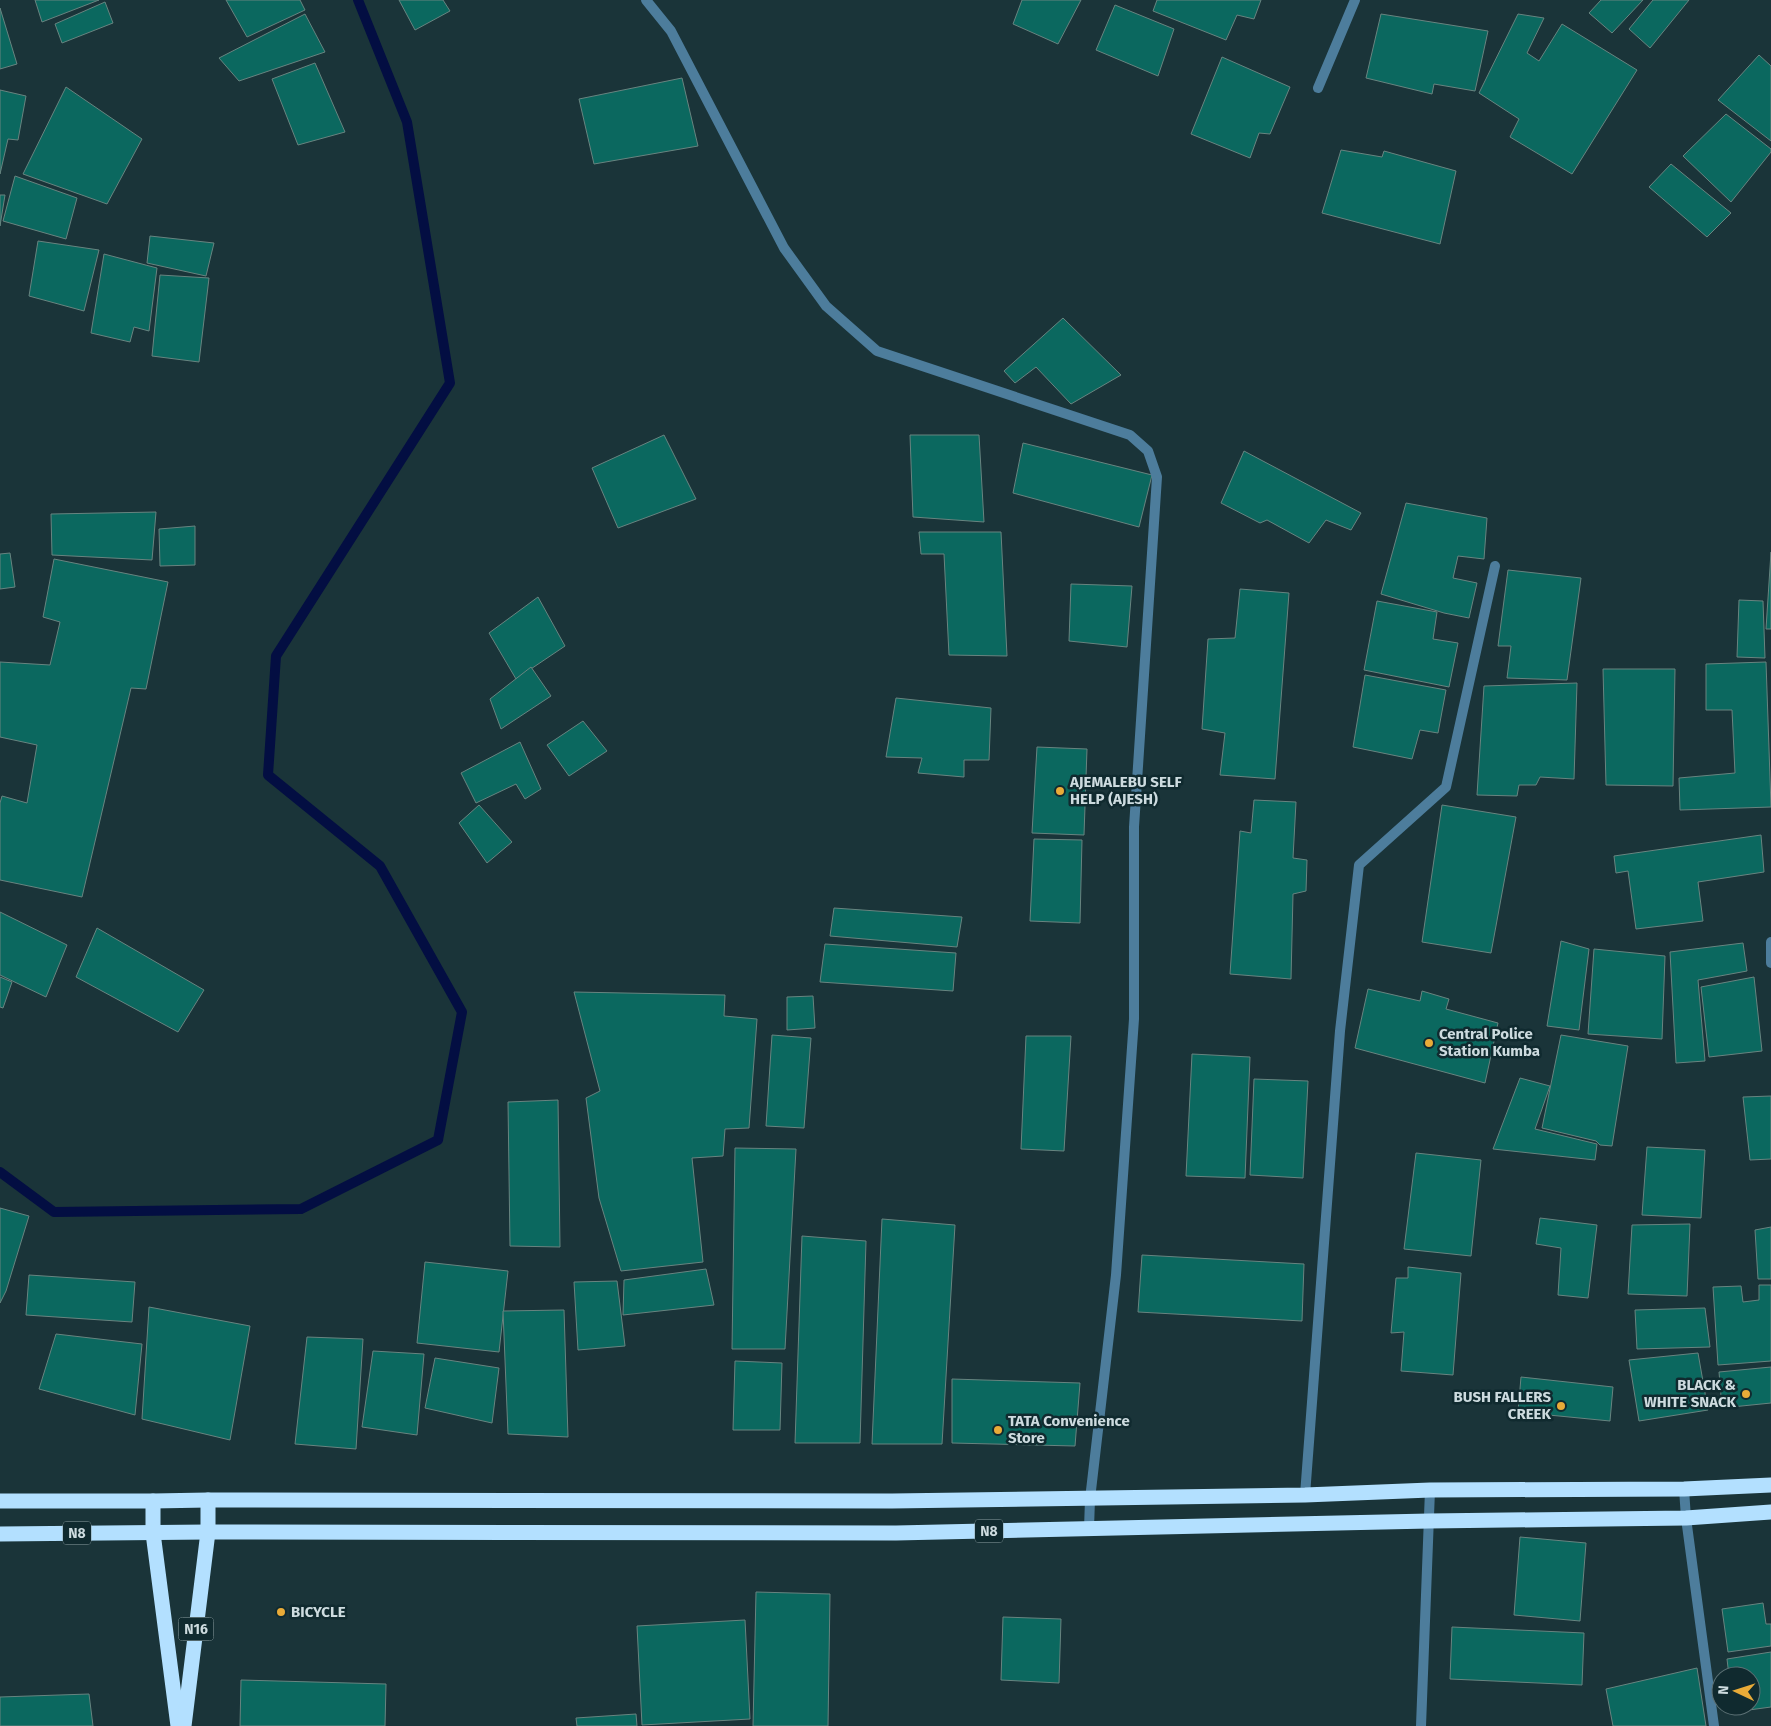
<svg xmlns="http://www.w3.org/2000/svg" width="1771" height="1726" viewBox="0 0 1771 1726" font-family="'Fira Sans',sans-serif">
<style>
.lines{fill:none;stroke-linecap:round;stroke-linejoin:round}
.stream{stroke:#030e42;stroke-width:10}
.building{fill:#0b685f;stroke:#688480}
.street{stroke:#4d7d9c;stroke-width:10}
.highway{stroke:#b3e0ff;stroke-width:15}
.poi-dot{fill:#e9ab38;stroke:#102a2f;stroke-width:2}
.labels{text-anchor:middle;stroke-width:5;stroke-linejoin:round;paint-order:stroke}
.shield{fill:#102a2f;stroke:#94a6aa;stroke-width:1}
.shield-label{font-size:14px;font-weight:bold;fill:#cddbdf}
.poi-label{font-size:15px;font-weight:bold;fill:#cddbdf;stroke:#102a2f;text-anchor:start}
</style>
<rect width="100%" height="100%" fill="#1a3439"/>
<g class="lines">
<polyline class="stream" points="0,1172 54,1212 301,1209 438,1140 462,1012 380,866 268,775 276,656 450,383 407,122 358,0"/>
</g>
<g class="building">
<polygon points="35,0 99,0 42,22"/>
<polygon points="226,0 300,0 305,10 247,37"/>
<polygon points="399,0 443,0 450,11 415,30"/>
<polygon points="1022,0 1081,0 1058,44 1013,24"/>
<polygon points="1157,0 1261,0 1254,19 1237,15 1226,40 1153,11"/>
<polygon points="1601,0 1643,0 1612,33 1589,13"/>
<polygon points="1653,0 1689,0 1650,48 1629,29"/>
<polygon points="105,2 113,23 62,43 55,24"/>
<polygon points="1115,5 1174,29 1158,76 1096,50"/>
<polygon points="0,8 17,64 0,69"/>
<polygon points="305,14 325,52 239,81 219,58"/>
<polygon points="1381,14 1488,31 1475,91 1434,84 1432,94 1366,78"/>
<polygon points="1518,14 1544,18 1527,53 1539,61 1562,24 1637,70 1572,174 1510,137 1519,119 1479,93"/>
<polygon points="1759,55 1771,66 1771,141 1718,100"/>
<polygon points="1222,57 1290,87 1270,134 1259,133 1250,158 1191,134"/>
<polygon points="315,63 345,132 298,145 272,79"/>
<polygon points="682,78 698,146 594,164 579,99"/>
<polygon points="66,87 142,139 107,204 23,174"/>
<polygon points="0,90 26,96 18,140 8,139 0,174"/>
<polygon points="1726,114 1771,149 1771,152 1731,202 1683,156"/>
<polygon points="1341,150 1382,157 1384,151 1456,171 1440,244 1322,213"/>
<polygon points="1671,164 1731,213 1707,237 1649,187"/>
<polygon points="15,176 77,198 66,239 3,221"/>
<polygon points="0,195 5,195 0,226"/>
<polygon points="150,236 214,243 206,276 147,263"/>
<polygon points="38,241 99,250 84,311 29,296"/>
<polygon points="104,254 157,268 149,331 134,327 130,342 91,333"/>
<polygon points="160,275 209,278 199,362 152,356"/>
<polygon points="1063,318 1121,375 1071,404 1036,367 1015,383 1004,371"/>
<polygon points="664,435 696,499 618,528 592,468"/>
<polygon points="910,435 979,435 984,522 913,517"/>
<polygon points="1023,443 1152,475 1139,527 1013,493"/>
<polygon points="1244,451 1361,513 1351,530 1326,520 1309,543 1267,520 1260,523 1221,503"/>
<polygon points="1406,503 1487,518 1484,559 1458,556 1453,578 1477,583 1469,618 1444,613 1381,594"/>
<polygon points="156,512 152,560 52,555 51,514"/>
<polygon points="195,526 195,565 160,566 159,529"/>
<polygon points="919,532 1001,532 1007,656 949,655 944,554 921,554"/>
<polygon points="1771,552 1771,629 1766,629"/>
<polygon points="10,553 15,587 0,589 0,554"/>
<polygon points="54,559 168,582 146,689 131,688 82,897 0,880 0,803 2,796 27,803 37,745 0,737 0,662 50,665 60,622 43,617"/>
<polygon points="1508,570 1581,578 1567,680 1507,678 1511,646 1498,646"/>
<polygon points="1071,584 1132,586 1127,647 1069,641"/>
<polygon points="1240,589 1289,593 1275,779 1220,775 1225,733 1202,729 1208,639 1235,638"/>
<polygon points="538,597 565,646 516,679 489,633"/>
<polygon points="1739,600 1763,601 1765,658 1737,657"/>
<polygon points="1377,601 1437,612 1433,639 1458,643 1449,687 1364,670"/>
<polygon points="1766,662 1771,807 1680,810 1679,778 1735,773 1732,710 1706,710 1706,664"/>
<polygon points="531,667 551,696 501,729 490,699"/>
<polygon points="1603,669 1675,669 1673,786 1606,785"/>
<polygon points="1365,675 1446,690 1438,733 1420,730 1412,759 1353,747"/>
<polygon points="1577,683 1574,779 1540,777 1536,785 1519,785 1517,796 1477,795 1484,686"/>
<polygon points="896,698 991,708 989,760 964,760 964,777 918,773 922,758 886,757"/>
<polygon points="583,721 607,751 569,776 547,745"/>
<polygon points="520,742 541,789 525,799 516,784 476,803 461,773"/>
<polygon points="1037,747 1087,749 1084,835 1032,833"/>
<polygon points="1254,800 1296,802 1293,858 1307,860 1306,891 1293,894 1291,979 1230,974 1240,831 1251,833"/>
<polygon points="479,805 512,842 487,863 459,823"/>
<polygon points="1442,805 1516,817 1491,953 1422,942"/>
<polygon points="1761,835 1764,872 1698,882 1703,921 1636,929 1628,871 1616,873 1614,856"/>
<polygon points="1034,839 1082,840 1080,923 1030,921"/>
<polygon points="834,908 962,917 957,947 830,936"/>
<polygon points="0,912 67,945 46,997 0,975"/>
<polygon points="97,928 204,990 178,1032 76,977"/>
<polygon points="1561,941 1589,949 1579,1030 1547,1026"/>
<polygon points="1743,943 1747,971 1698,980 1705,1061 1676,1063 1670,952"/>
<polygon points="825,944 956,953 953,991 820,982"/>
<polygon points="1594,949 1665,956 1662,1039 1588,1034"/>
<polygon points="0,977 12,982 3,1008 0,1007"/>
<polygon points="1754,977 1762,1051 1709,1057 1701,987"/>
<polygon points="1368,989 1420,1001 1422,991 1449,999 1446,1009 1498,1023 1485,1083 1355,1048"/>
<polygon points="574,992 725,995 724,1016 757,1019 749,1128 725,1129 723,1156 692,1158 703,1262 621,1271 599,1198 586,1098 600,1091"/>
<polygon points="813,996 815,1028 787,1030 787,997"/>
<polygon points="772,1035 811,1038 804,1128 766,1126"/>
<polygon points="1561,1035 1628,1046 1612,1146 1600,1145 1596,1141 1542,1128"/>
<polygon points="1026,1036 1071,1036 1064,1151 1021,1149"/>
<polygon points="1192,1054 1250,1057 1245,1178 1186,1176"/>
<polygon points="1520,1078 1550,1086 1535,1129 1597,1144 1595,1160 1493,1149"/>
<polygon points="1254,1079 1308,1081 1303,1178 1250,1175"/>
<polygon points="1771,1096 1771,1159 1750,1160 1743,1097"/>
<polygon points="558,1100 560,1247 510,1246 508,1102"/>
<polygon points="1647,1147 1705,1150 1701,1218 1642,1215"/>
<polygon points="735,1148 796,1149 785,1349 732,1349"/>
<polygon points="1416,1153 1481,1160 1471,1256 1404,1249"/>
<polygon points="0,1208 29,1216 6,1291 0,1303"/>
<polygon points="1540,1218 1597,1225 1588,1298 1558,1295 1561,1248 1536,1244"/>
<polygon points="882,1219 955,1225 942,1444 872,1444"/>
<polygon points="1690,1224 1687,1296 1628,1294 1632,1225"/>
<polygon points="1771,1227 1771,1279 1758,1279 1755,1230"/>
<polygon points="802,1236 866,1241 860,1443 795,1443"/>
<polygon points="1142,1255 1304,1264 1302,1321 1138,1312"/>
<polygon points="425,1262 508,1271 499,1352 417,1343"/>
<polygon points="1408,1267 1461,1273 1453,1375 1401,1371 1404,1332 1391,1333 1396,1278 1408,1278"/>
<polygon points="706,1269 714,1305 623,1315 624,1280"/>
<polygon points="29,1275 135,1282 132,1322 26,1315"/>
<polygon points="617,1281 625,1346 578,1350 574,1282"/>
<polygon points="1759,1285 1771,1285 1771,1361 1718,1365 1713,1287 1741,1286 1743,1302 1759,1300"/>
<polygon points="149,1307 250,1326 230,1440 142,1419"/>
<polygon points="1705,1308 1710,1347 1637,1349 1635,1310"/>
<polygon points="564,1310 568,1437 508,1434 503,1311"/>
<polygon points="56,1334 142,1344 135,1415 39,1389"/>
<polygon points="307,1337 363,1339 356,1449 295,1444"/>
<polygon points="373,1351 424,1354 417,1435 362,1427"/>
<polygon points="1698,1353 1708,1410 1639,1421 1629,1360"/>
<polygon points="435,1358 499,1368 492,1423 425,1408"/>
<polygon points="735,1361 782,1363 780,1430 733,1430"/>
<polygon points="1771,1367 1771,1403 1722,1408 1719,1372"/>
<polygon points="1521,1377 1613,1387 1610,1421 1518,1412"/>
<polygon points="952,1379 1080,1383 1075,1446 952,1443"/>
<polygon points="1520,1537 1586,1543 1580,1621 1514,1615"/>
<polygon points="756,1592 830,1594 828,1726 753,1726"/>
<polygon points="1763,1603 1766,1624 1771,1624 1771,1646 1728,1652 1722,1609"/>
<polygon points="1003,1617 1061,1619 1059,1683 1001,1680"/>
<polygon points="745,1620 750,1719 642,1725 637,1626"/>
<polygon points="1452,1627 1584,1633 1582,1685 1450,1679"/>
<polygon points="1771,1652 1771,1707 1734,1712 1733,1706 1751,1706 1751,1676 1729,1676 1727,1659"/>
<polygon points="1697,1668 1706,1726 1613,1726 1606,1689"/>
<polygon points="241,1680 386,1684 385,1726 240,1726"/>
<polygon points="89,1694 93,1726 0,1726 0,1697"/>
<polygon points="636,1714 637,1726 577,1726 576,1718"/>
</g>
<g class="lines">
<g class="street">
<polyline points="646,0 671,31 784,248 826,306 877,351 1130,435 1148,451 1157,477 1134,827 1134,1019 1116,1275 1090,1499 1089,1529"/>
<polyline points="1318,88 1355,0"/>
<polyline points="1771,942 1771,963"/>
<polyline points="1684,1489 1686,1518 1714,1726"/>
<polyline points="1305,1495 1340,1031 1359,865 1446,787 1495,566"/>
<polyline points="1421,1726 1430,1490"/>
</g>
<g class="highway">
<polyline points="0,1501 153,1501 208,1500 892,1501 1305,1495 1430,1490 1684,1489 1771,1485"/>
<polyline points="153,1501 153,1533 178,1726"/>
<polyline points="0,1534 208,1532 896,1533 1429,1521 1686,1518 1771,1512"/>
<polyline points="184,1726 208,1532 208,1500"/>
</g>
</g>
<g class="poi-dot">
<circle cx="1060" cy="791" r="5"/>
<circle cx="1429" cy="1043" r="5"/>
<circle cx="1746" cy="1394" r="5"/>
<circle cx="1561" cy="1406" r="5"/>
<circle cx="998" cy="1430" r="5"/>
<circle cx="281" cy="1612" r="5"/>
</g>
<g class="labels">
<g class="shield">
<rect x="975" y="1519.5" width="28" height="23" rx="4"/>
<rect x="63" y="1521.5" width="28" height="23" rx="4"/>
<rect x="178.5" y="1617.5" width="35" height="23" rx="4"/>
</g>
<g class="shield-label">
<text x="989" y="1536">N8</text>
<text x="77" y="1538">N8</text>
<text x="196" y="1634">N16</text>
</g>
<g class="poi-label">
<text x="1070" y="787">AJEMALEBU SELF<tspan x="1070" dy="17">HELP (AJESH)</tspan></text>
<text x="1439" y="1039">Central Police<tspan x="1439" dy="17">Station Kumba</tspan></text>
<text x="1736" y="1390" text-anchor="end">BLACK &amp;<tspan x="1736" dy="17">WHITE SNACK</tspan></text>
<text x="1551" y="1402" text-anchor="end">BUSH FALLERS<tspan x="1551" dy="17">CREEK</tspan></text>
<text x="1008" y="1426">TATA Convenience<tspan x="1008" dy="17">Store</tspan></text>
<text x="291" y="1617">BICYCLE</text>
</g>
</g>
<g transform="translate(1736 1691) rotate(274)"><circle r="24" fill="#102a2f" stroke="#5c7175"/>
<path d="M0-4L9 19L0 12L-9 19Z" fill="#e9ab38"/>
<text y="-8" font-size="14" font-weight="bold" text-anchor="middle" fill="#cddbdf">N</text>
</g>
</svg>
